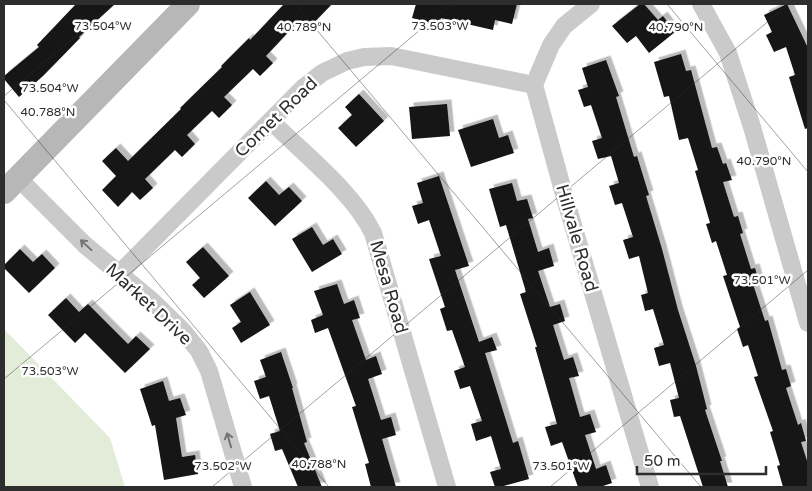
<svg xmlns="http://www.w3.org/2000/svg" width="812" height="491" viewBox="0 0 812 491" font-family="'Varela Round',sans-serif">
<style>
.green{fill:#e3ecd9}
.building{fill:#141414;filter:url(#shadow)}
.lines{fill:none;stroke-linecap:round;stroke-linejoin:round}
.minor{stroke:#cacaca;stroke-width:18}
.secondary{stroke:#b7b7b7;stroke-width:24}
.oneway{stroke:#747474}
.ticks{fill:none;stroke:#2d2d2d;stroke-width:1;stroke-opacity:0.45}
.labels{text-anchor:middle;stroke-width:5;stroke-linejoin:round;paint-order:stroke}
.street-label{font-size:18px;fill:#2d2d2d;stroke:#fff}
.ticks-label{font-size:12px;text-anchor:middle;fill:#2d2d2d;stroke:#fff;stroke-width:5;stroke-linejoin:round;paint-order:stroke}
</style>
<defs>
<filter id="shadow"><feDropShadow dx="4.5" dy="-4.5" stdDeviation="0" flood-color="#0004"/></filter>
</defs>
<rect width="100%" height="100%" fill="#fff"/>
<polygon class="green" points="4,329 110,438 125,487 6,487 4,484"/>
<g class="building">
<polygon points="76,4 115,4 79,37 80,38 43,76 19,97 4,79 4,76 39,47 37,45"/>
<polygon points="284,4 332,4 304,33 295,25 266,56 273,63 260,76 253,69 224,97 232,105 219,118 212,111 187,135 195,144 182,157 175,150 145,179 153,188 140,200 132,192 118,207 102,190 116,176 102,161 116,148 128,161 181,109 180,108 222,67 221,66 249,38 250,40"/>
<polygon points="416,4 517,4 512,24 495,20 493,30 441,18 439,25 412,18"/>
<polygon points="640,4 644,4 658,20 663,16 675,32 649,53 636,36 627,43 612,26"/>
<polygon points="787,4 808,48 808,128 805,129 789,77 795,75 786,47 774,52 766,35 772,32 764,15"/>
<polygon points="681,54 686,71 691,70 712,148 717,147 723,164 726,163 732,180 723,182 734,217 738,216 743,233 740,234 751,269 755,268 760,285 754,287 765,321 768,320 782,370 786,369 791,386 786,388 798,425 801,423 806,441 801,442 808,464 808,487 783,487 777,466 780,465 770,432 773,431 754,377 758,376 748,345 743,347 737,329 740,327 723,276 727,275 716,241 712,243 706,224 710,223 695,171 698,170 688,138 679,140 669,96 664,97 654,62"/>
<polygon points="606,60 619,96 616,97 634,157 637,156 649,195 646,196 662,249 678,310 696,366 707,409 705,410 722,461 720,461 728,487 703,487 680,416 674,417 670,400 679,398 670,363 659,366 654,348 664,345 653,309 645,311 641,295 648,293 639,256 629,259 623,240 633,237 622,203 615,205 609,186 619,183 611,156 598,159 592,141 602,138 591,105 584,107 578,90 588,87 582,68"/>
<polygon points="359,94 384,121 356,147 338,128 352,115 345,107"/>
<polygon points="447,104 450,136 412,139 409,107"/>
<polygon points="493,119 499,138 508,135 514,153 471,167 458,130"/>
<polygon points="439,176 469,266 455,270 479,342 492,337 497,350 485,353 513,443 518,441 529,479 500,487 495,487 490,472 501,469 491,436 476,441 471,424 482,421 470,386 460,389 454,371 465,367 452,330 447,331 440,309 445,307 429,259 441,256 429,220 418,224 412,206 423,203 417,183"/>
<polygon points="266,181 279,195 289,187 302,201 275,226 248,198"/>
<polygon points="512,183 517,201 527,199 533,218 528,219 538,252 549,248 554,266 538,271 550,307 560,304 565,321 553,325 564,360 573,357 579,376 569,378 580,417 590,414 596,432 585,435 596,469 606,465 612,483 600,487 578,487 562,442 551,446 545,427 557,424 535,347 537,347 520,294 526,292 506,225 500,227 489,189"/>
<polygon points="312,227 323,245 333,239 342,254 312,272 292,239"/>
<polygon points="203,247 229,276 204,298 192,285 200,278 186,262"/>
<polygon points="20,249 33,262 42,254 55,268 29,293 4,268 4,265"/>
<polygon points="337,284 344,304 354,300 360,318 352,320 366,360 376,356 382,374 368,379 381,420 391,417 396,435 382,439 396,487 371,487 365,464 369,463 352,407 356,406 328,328 315,333 311,320 323,315 314,291"/>
<polygon points="250,292 270,325 241,343 232,328 241,322 230,305"/>
<polygon points="66,298 79,312 88,304 128,344 136,336 150,349 125,373 85,333 75,343 48,315"/>
<polygon points="281,352 293,388 292,388 307,442 304,443 322,487 298,487 282,449 275,451 270,434 280,431 269,396 260,399 254,381 266,377 260,360"/>
<polygon points="163,381 169,401 180,398 186,415 176,418 182,457 195,455 198,474 164,480 155,425 152,426 140,389"/>
</g>
<g class="lines">
<g class="minor">
<polyline points="591,4 564,26 551,45 534,85 565,198 650,487"/>
<polyline points="701,4 728,53 752,127 808,323"/>
<path d="M271 121C304 154 353 192 373 233L447 487"/>
<polyline points="18,178 85,245 152,301 183,331 199,351 209,371 243,487"/>
<polyline points="119,274 303,88 322,73 347,61 364,57 391,56 534,85"/>
</g>
<polyline class="secondary" points="4,192 188,4"/>
</g>
<defs><path id="oneway-shaft" d="M-6 0H5M1.5-3L5.5 0L1.5 3" fill="none" stroke-width="1.6" stroke-linecap="round" stroke-linejoin="round" transform="scale(1.25)"/></defs>
<g class="oneway">
<use href="#oneway-shaft" transform="translate(86 245) rotate(-137)"/>
<use href="#oneway-shaft" transform="translate(229 440) rotate(-106)"/>
</g>
<path class="ticks" d="M295 4 701 487M667 4 808 172M4 96 114 4M4 100 329 487M4 379 451 4M212 487 789 4M550 487 808 270"/>
<g class="labels">
<g class="street-label">
<text transform="translate(276 117) rotate(-44)" y="6">Comet Road</text>
<text transform="translate(577 238) rotate(74)" y="6">Hillvale Road</text>
<text transform="translate(389 287) rotate(74)" y="6">Mesa Road</text>
<text transform="translate(149 304) rotate(43)" y="6">Market Drive</text>
</g>
</g>
<g class="ticks-label">
<text x="440" y="30">73.503°W</text>
<text x="103" y="30">73.504°W</text>
<text x="304" y="31">40.789°N</text>
<text x="676" y="31">40.790°N</text>
<text x="50" y="92">73.504°W</text>
<text x="48" y="116">40.788°N</text>
<text x="764" y="165">40.790°N</text>
<text x="762" y="284">73.501°W</text>
<text x="50" y="375">73.503°W</text>
<text x="319" y="468">40.788°N</text>
<text x="223" y="470">73.502°W</text>
<text x="561" y="470">73.501°W</text>
</g>
<rect width="812" height="491" fill="none" stroke="#2d2d2d" stroke-width="10"/>
<path d="M637 466v8h129v-8" fill="none" stroke="#2d2d2d" stroke-width="2.5"/>
<text x="644" y="466" font-size="15" fill="#2d2d2d" stroke="#ffffff" stroke-width="4" paint-order="stroke">50 m</text>
</svg>
